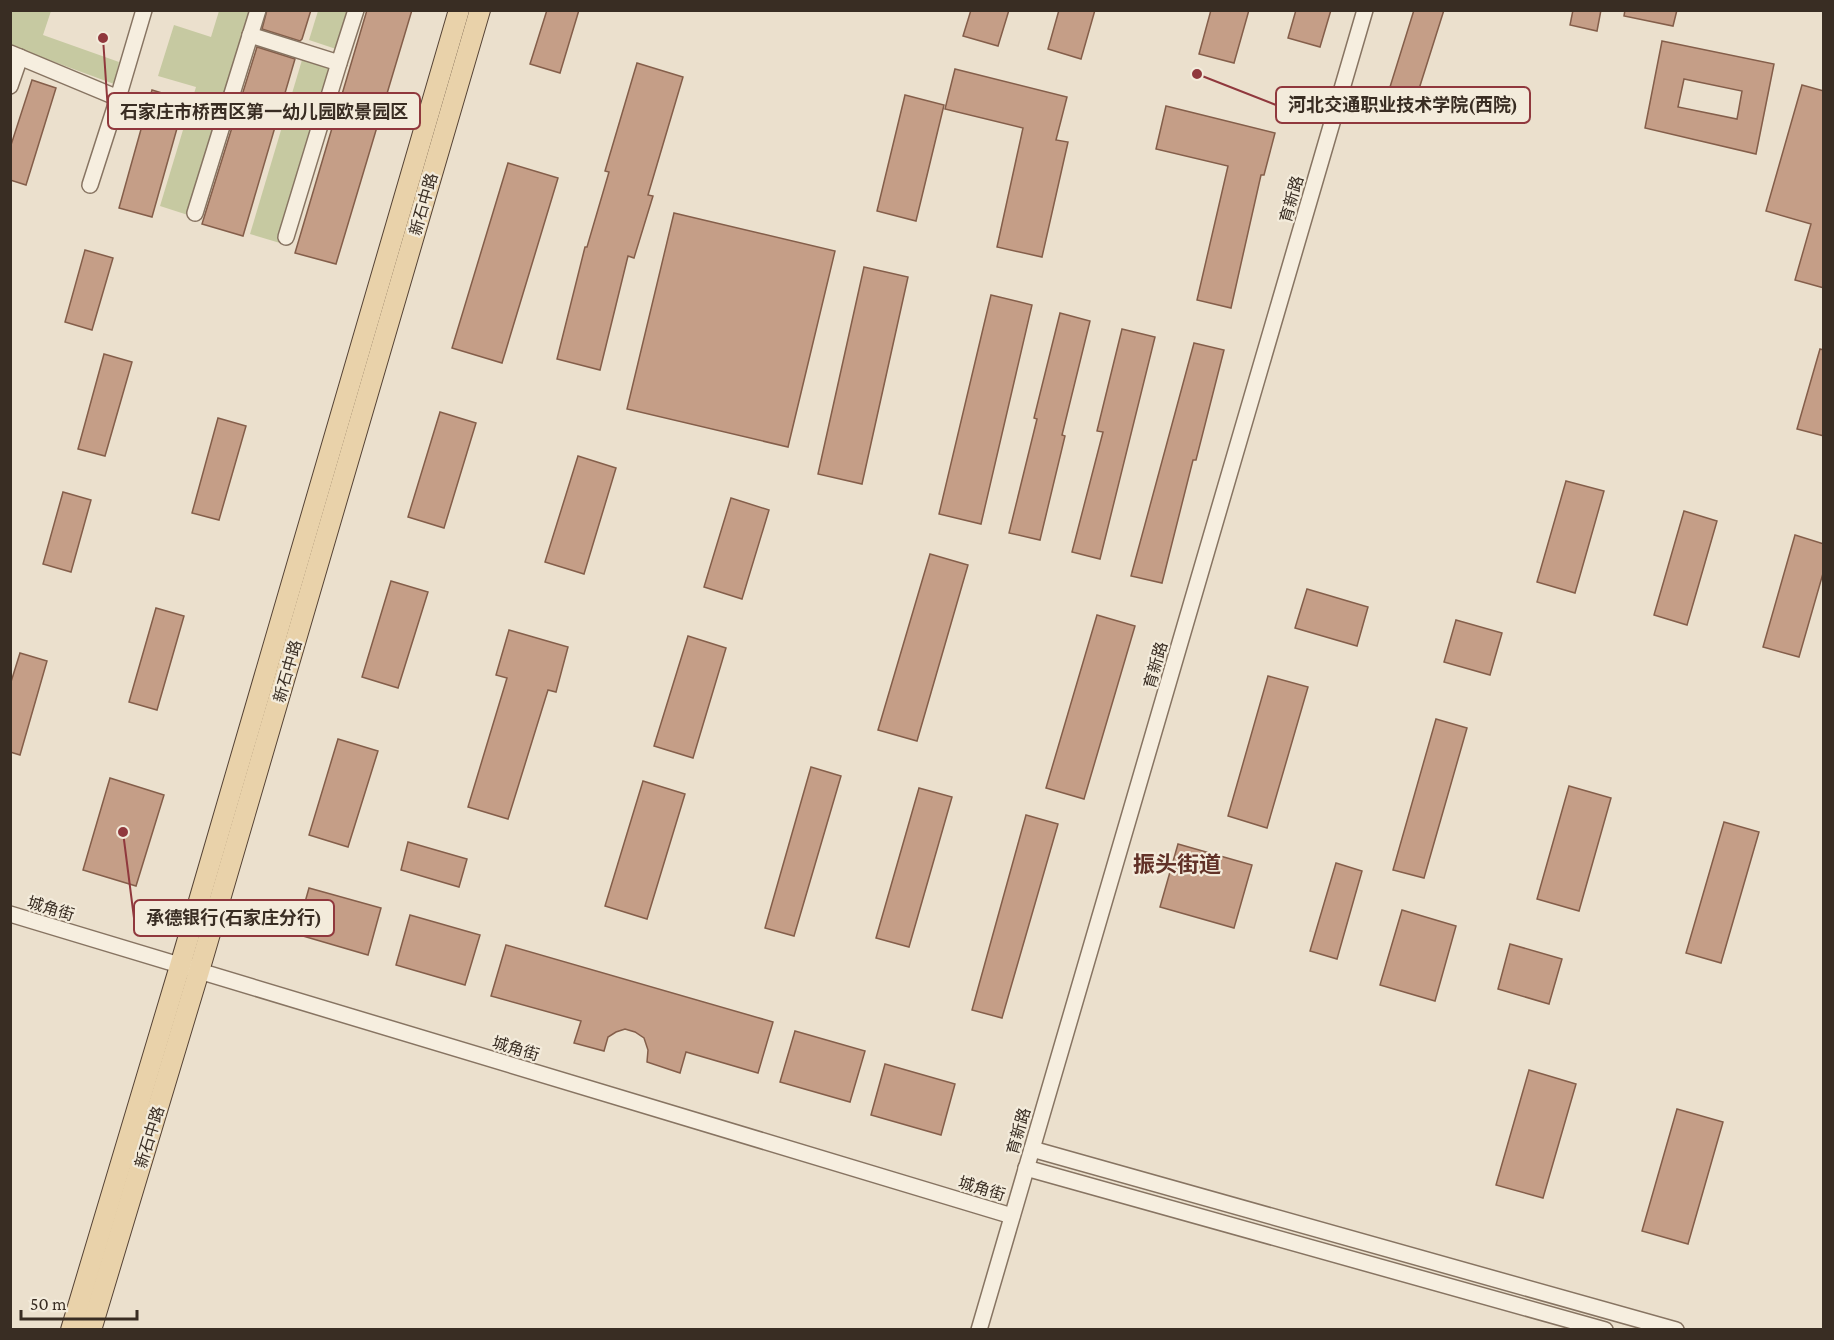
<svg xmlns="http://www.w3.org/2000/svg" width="1834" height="1340" viewBox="0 0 1834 1340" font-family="'Crimson Pro','Noto Sans SC',serif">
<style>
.green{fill:#c6c9a1}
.building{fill:#c59e87;stroke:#845e4a;stroke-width:1.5;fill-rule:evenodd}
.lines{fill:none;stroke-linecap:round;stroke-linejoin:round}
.minor-casing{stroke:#877462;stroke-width:18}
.major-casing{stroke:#564335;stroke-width:22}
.minor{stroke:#f6eedf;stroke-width:15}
.major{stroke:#e9d2aa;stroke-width:20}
.labels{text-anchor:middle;stroke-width:4.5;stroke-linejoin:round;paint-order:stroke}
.street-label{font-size:16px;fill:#392d23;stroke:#f3ebdb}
.district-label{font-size:22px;font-weight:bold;fill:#613127;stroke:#f3ebdb}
.leader{fill:none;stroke:#90383d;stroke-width:2}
.callout-dot{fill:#90383d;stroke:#f3ebdb;stroke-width:2}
.callout{fill:#f3ebdb;stroke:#90383d;stroke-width:2}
.callout-label{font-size:18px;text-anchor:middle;font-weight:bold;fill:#392d23}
</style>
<rect width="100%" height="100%" fill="#ebe0cd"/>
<g class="green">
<polygon points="10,11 51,11 43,35 119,62 114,84 11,46"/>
<polygon points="219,11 253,11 191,216 160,206 196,87 158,76 174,25 211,37"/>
<polygon points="318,11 351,11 339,50 309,40"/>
<polygon points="302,60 332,69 280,243 250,234"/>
</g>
<g class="building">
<polygon points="267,10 311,10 302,39 300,41 262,29"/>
<polygon points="367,10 412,10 336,264 295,253"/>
<polygon points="547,10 579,10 560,73 530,64"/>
<polygon points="971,10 1009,10 998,46 963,36"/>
<polygon points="1059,10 1095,10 1081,59 1048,49"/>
<polygon points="1211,10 1249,10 1234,63 1199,54"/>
<polygon points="1296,10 1331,10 1320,47 1288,38"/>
<polygon points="1414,10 1444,10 1412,111 1385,103"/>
<polygon points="1573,10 1601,10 1597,31 1570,25"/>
<polygon points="1625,10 1677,10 1673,26 1624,16"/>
<path d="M1662 41 1774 64 1756 154 1645 128ZM1684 79 1742 91 1737 119 1678 107Z"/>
<polygon points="257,47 295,59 243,236 202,224"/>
<polygon points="637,63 683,77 648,195 653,196 634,258 628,256 600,370 557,359 585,247 587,247 609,172 605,171"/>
<polygon points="955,69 1067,97 1056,140 1068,142 1042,257 997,247 1023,128 945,109"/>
<polygon points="32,80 56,88 26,185 10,180 10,148"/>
<polygon points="1802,85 1824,91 1824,288 1795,280 1811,224 1766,211"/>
<polygon points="152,90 185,100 152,217 119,208"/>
<polygon points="905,95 944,105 916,221 877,211"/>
<polygon points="1166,106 1275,133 1264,175 1261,175 1231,308 1197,300 1228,166 1156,149"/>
<polygon points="508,163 558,178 502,363 452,348"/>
<polygon points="674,213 835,251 788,447 627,409"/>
<polygon points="85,250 113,258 92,330 65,322"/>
<polygon points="864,267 908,277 862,484 818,474"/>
<polygon points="991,295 1032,305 981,524 939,514"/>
<polygon points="1060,313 1090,321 1062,435 1065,436 1040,540 1009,533 1037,419 1034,418"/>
<polygon points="1122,329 1155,337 1100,559 1072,552 1103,432 1097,431"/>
<polygon points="1194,343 1224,350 1196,460 1193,460 1162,583 1131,576"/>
<polygon points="1820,349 1824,350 1824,436 1797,429"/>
<polygon points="104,354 132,362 105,456 78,449"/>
<polygon points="440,412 476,423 444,528 408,517"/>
<polygon points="218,418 246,426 219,520 192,513"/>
<polygon points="578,456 616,468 584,574 545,562"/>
<polygon points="1566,481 1604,491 1575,593 1537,582"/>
<polygon points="63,492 91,500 71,572 43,564"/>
<polygon points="731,498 769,510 742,599 704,587"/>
<polygon points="1684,511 1717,521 1687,625 1654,615"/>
<polygon points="1795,535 1824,544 1824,570 1799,657 1763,647"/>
<polygon points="930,554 968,565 917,741 878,730"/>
<polygon points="391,581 428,592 398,688 362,677"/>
<polygon points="1307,589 1368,607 1357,646 1295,628"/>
<polygon points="156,608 184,616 157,710 129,702"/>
<polygon points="1097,615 1135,626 1084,799 1046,788"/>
<polygon points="1456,620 1502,633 1490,675 1444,662"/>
<polygon points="509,630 568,647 556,692 548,690 508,819 468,807 507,678 496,675"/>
<polygon points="688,636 726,648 693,758 654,746"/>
<polygon points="20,653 47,661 20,755 10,752 10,685"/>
<polygon points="1268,676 1308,687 1267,828 1228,816"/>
<polygon points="1436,719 1467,728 1424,878 1393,870"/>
<polygon points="338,739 378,751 348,847 309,835"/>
<polygon points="811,767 841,776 794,936 765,928"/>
<polygon points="110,778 164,795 136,886 83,870"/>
<polygon points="643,781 685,794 647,919 605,906"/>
<polygon points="1569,786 1611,798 1579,911 1537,899"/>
<polygon points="919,788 952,797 909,947 876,938"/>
<polygon points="1026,815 1058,824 1002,1018 972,1010"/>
<polygon points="1724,822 1759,832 1721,963 1686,953"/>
<polygon points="408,842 467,859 459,887 401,870"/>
<polygon points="1178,844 1252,865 1234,928 1160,907"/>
<polygon points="1336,863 1362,871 1337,959 1310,951"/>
<polygon points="309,888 381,908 368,955 296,934"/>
<polygon points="1402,910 1456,926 1435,1001 1380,985"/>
<polygon points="410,915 480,935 465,985 396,965"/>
<polygon points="1510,944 1562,959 1549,1004 1498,989"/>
<polygon points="506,945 773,1022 758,1073 686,1052 680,1073 647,1062 648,1050 644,1038 635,1032 625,1029 616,1032 608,1037 604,1051 574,1043 581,1021 491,996"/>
<polygon points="795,1031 865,1051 850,1102 780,1082"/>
<polygon points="885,1064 955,1084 941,1135 871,1115"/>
<polygon points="1529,1070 1576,1084 1543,1198 1496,1185"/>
<polygon points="1677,1109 1723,1122 1688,1244 1642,1231"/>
</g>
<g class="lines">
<defs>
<g id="minor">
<polyline points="250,35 339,63 356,10"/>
<polyline points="10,53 118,98 144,10"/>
<polyline points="10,86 20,57"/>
<polyline points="90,185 118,98"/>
<polyline points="195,213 258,10"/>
<polyline points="286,237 339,63"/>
<polyline points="10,914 1012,1216"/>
<polyline points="1032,1149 1676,1330"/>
<polyline points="1026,1168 1605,1330"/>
<polyline points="979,1330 1365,10"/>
</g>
<g id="major">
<polyline points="71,1330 180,966 459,10"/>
<polyline points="91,1330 199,971 480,10"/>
</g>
</defs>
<use href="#minor" class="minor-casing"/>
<use href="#major" class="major-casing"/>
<use href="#minor" class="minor"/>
<use href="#major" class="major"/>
</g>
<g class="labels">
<g class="street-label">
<text transform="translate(1291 199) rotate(-74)" y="6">育新路</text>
<text transform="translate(423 204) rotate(-74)" y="6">新石中路</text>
<text transform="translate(1155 665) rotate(-74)" y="6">育新路</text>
<text transform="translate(287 671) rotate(-74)" y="6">新石中路</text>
<text transform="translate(51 908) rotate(17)" y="6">城角街</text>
<text transform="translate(516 1048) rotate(17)" y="6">城角街</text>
<text transform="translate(1018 1131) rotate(-74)" y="6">育新路</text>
<text transform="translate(149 1137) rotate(-73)" y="6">新石中路</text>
<text transform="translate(982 1188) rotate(17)" y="6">城角街</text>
</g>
<g class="district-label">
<text x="1177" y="872">振头街道</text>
</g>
</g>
<path class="leader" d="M1197 74L1276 105M103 38L108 111M123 832L134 918"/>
<g class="callout-dot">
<circle cx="1197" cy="74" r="6"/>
<circle cx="103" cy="38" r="6"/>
<circle cx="123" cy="832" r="6"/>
</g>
<g class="callout">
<rect x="1276" y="87" width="254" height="36" rx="6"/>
<rect x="108" y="93" width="312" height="36" rx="6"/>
<rect x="134" y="900" width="200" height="36" rx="6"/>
</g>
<g class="callout-label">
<text x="1403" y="111">河北交通职业技术学院(西院)</text>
<text x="264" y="118">石家庄市桥西区第一幼儿园欧景园区</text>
<text x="234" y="924">承德银行(石家庄分行)</text>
</g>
<rect width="1834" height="1340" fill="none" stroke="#392d23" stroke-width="24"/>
<path d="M21 1310v9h116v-9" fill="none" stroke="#392d23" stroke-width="3"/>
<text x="30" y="1310" font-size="18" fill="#392d23" stroke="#f3ebdb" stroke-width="4.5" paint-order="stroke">50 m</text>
</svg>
